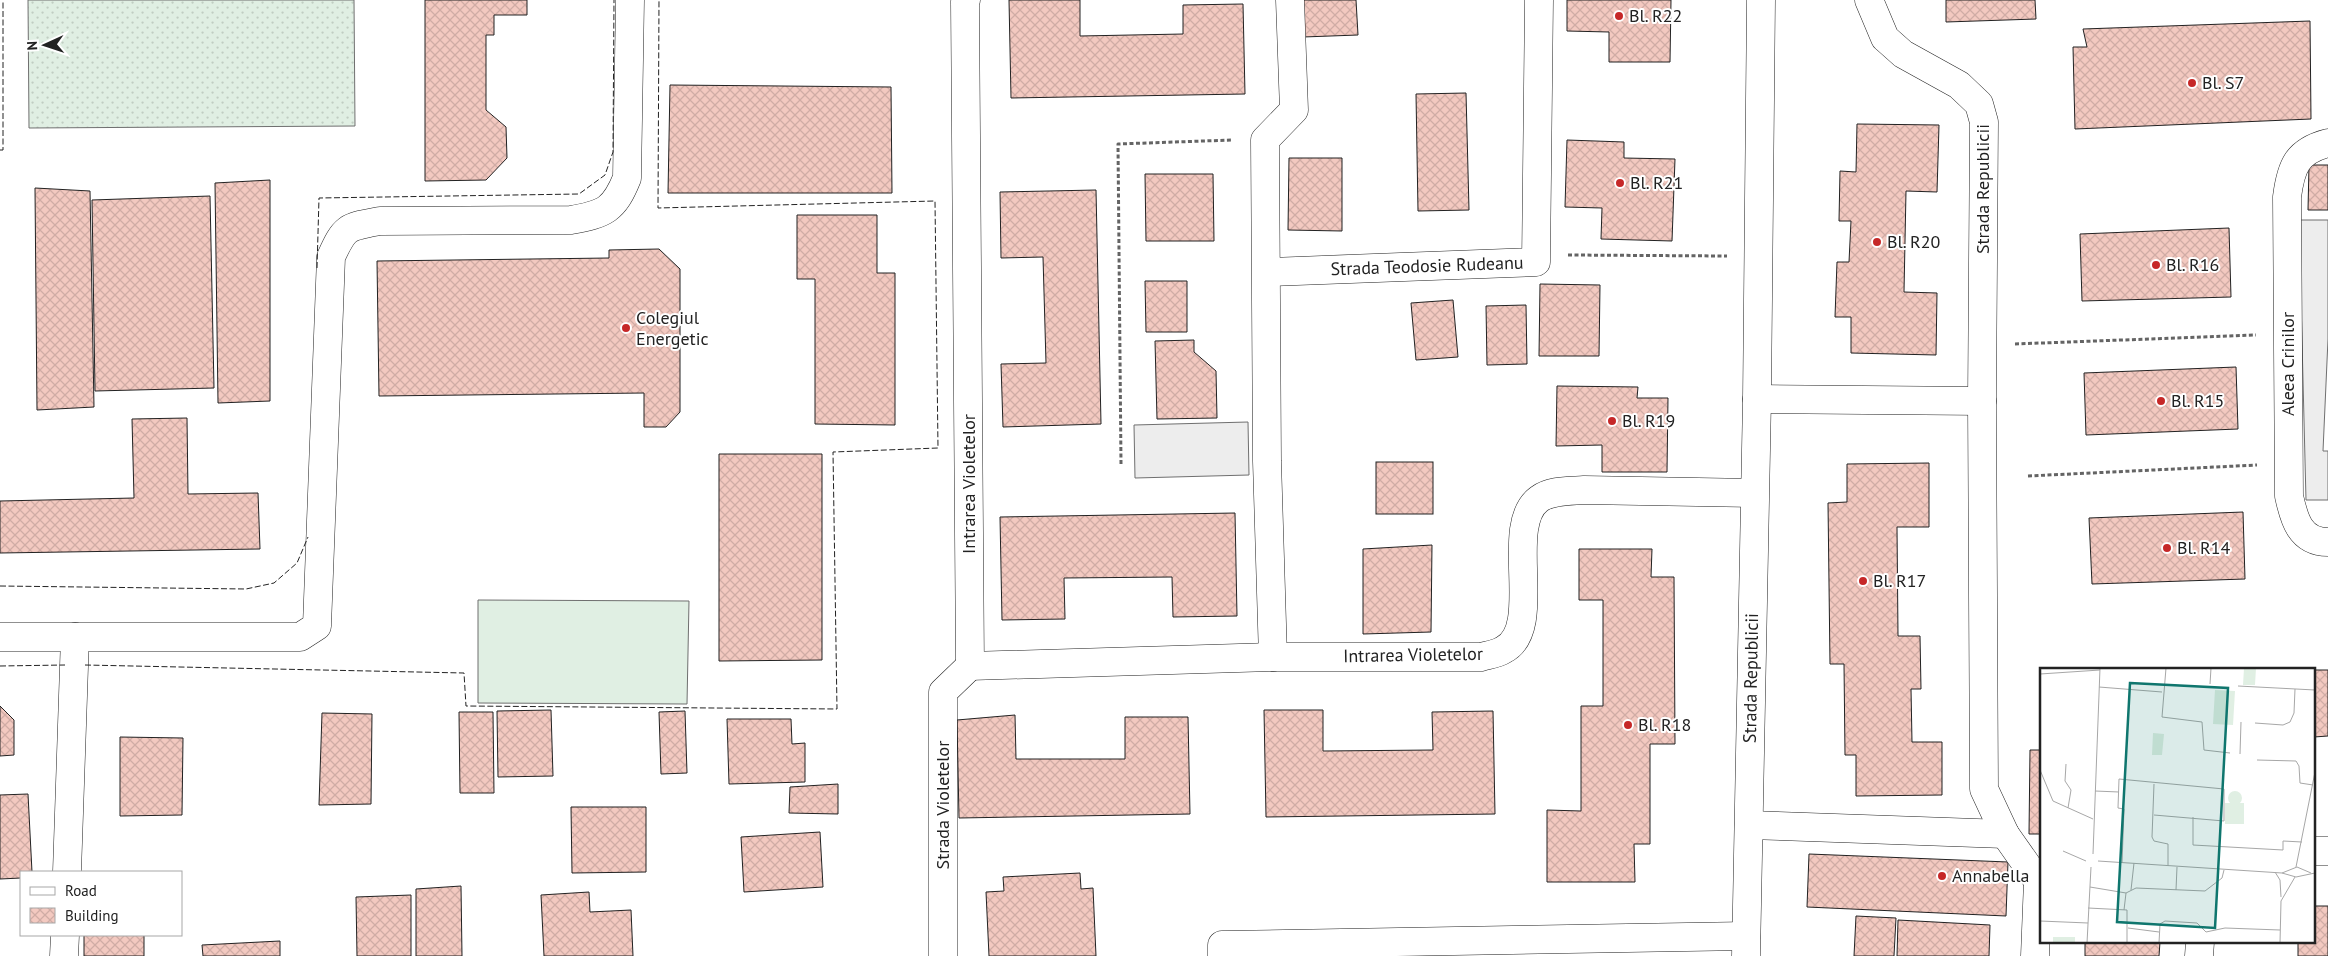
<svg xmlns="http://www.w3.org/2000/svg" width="2328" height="956" viewBox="0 0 2328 956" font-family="'PT Sans',sans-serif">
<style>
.grass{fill:url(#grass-dots);stroke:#6f6f6f}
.pitch{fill:#e0efe3;stroke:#6f6f6f}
.parking{fill:#ededed;stroke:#6f6f6f}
.building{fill:url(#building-cross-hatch);stroke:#222}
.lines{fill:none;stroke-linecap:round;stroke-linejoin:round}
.minor-casing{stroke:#222;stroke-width:29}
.major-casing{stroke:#222;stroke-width:29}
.path{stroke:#646464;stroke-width:3;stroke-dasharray:4 2.5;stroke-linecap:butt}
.minor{stroke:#fff;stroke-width:28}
.major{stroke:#fff;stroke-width:28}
.fence{stroke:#222;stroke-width:1;stroke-dasharray:6 2.5;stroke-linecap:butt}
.poi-dot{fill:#c62828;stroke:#fff;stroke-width:2}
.labels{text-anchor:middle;stroke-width:4;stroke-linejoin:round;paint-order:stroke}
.poi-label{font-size:18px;fill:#222;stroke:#fff;text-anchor:start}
.street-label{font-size:18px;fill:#222;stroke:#fff}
.inset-road{fill:none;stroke:#a7a7a7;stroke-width:1}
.view{fill:#0f766e;fill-opacity:0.15;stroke:#0f766e;stroke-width:2.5}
.inset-edge{fill:none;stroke:#222;stroke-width:2.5}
</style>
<defs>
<pattern id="grass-dots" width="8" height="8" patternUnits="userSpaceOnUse" patternTransform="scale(1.25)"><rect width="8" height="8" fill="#e0efe3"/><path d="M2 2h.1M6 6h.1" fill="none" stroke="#c0cdc2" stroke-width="1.8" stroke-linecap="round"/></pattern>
<pattern id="building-cross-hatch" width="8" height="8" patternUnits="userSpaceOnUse" patternTransform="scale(1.25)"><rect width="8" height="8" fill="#f3c9c0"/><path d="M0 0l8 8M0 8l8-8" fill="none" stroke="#d0aca5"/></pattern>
</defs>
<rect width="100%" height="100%" fill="#fff"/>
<polygon class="grass" points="28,0 354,0 355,126 29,128"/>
<polygon class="pitch" points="478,600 689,601 687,704 478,703"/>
<g class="parking">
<polygon points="2299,220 2328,220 2328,339 2323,451 2328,451 2328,500 2306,500"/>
<polygon points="1248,422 1249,475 1135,478 1134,425"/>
</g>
<g class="building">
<polygon points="425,0 527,0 527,15 494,15 494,35 486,35 486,110 506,127 507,158 486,180 425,181"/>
<polygon points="1009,0 1080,0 1080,36 1183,34 1183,5 1243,4 1245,94 1011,98"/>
<polygon points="1302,0 1356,0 1358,35 1303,37"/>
<polygon points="1567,0 1671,0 1670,62 1609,62 1609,32 1567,31"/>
<polygon points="1946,0 2035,0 2036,19 1946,22"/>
<polygon points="2310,21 2311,119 2075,129 2073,47 2087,47 2083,29"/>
<polygon points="670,85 891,87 892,193 668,193"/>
<polygon points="1466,93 1469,210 1418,211 1416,94"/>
<polygon points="1857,124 1939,125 1937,192 1906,191 1904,292 1937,293 1936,355 1851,353 1851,317 1835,317 1837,262 1849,262 1851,221 1839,221 1840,171 1856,172"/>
<polygon points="1567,140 1624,142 1624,158 1675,159 1672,241 1601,239 1602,208 1565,207"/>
<polygon points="1289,158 1342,158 1342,231 1288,230"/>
<polygon points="2309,165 2328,165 2328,210 2308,210"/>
<polygon points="1145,174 1213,174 1214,241 1146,241"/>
<polygon points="270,180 270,401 218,403 215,183"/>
<polygon points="35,188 90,191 94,407 37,410"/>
<polygon points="1096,190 1101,424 1003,427 1001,364 1046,363 1043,257 1001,258 1000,192"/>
<polygon points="210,196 214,388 95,391 92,200"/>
<polygon points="797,215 877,215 877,273 895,273 895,425 815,424 815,279 797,279"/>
<polygon points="2229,228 2231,297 2082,301 2080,234"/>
<polygon points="659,249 680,269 680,412 666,427 644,427 644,393 379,396 377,261 609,258 609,250"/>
<polygon points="1145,281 1187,281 1187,332 1146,332"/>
<polygon points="1540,284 1600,285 1599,356 1539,356"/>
<polygon points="1453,300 1458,357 1416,360 1411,303"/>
<polygon points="1526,305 1527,364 1487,365 1486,306"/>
<polygon points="1194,340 1194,352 1216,371 1217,418 1157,419 1155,341"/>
<polygon points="2236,367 2238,429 2086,435 2084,373"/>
<polygon points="1557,386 1638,387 1637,398 1668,398 1667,472 1602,472 1602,445 1556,446"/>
<polygon points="187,418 188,494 258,493 260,549 0,553 0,501 134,498 132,419"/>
<polygon points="719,454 822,454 822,660 719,661"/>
<rect x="1376" y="462" width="57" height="52"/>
<polygon points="1929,463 1929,527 1897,527 1898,636 1920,636 1921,689 1911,689 1912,742 1942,742 1942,795 1856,796 1856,755 1845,755 1844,664 1830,664 1828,503 1847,502 1847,464"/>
<polygon points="2243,512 2245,579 2092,584 2089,518"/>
<polygon points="1235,513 1237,616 1173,617 1172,577 1064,578 1065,619 1002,620 1000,517"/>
<polygon points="1432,545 1431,632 1363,634 1363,549"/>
<polygon points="1579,549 1652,549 1651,577 1674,577 1675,744 1650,744 1650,844 1634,844 1635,882 1547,882 1547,810 1581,811 1581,706 1603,706 1603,600 1579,600"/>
<polygon points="2314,670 2328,670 2328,736 2314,737"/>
<polygon points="0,706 14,720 14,755 0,756"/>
<polygon points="551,710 553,776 498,777 497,711"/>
<polygon points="1264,710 1323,710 1323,751 1433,750 1432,712 1493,711 1495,814 1266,817"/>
<polygon points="685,711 687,773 661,774 659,712"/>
<polygon points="459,712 493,712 494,793 460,793"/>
<polygon points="322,713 372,714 371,804 319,805"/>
<polygon points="1015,715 1016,759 1125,759 1125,717 1188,717 1190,814 959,818 957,720"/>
<polygon points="727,719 791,719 792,744 805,743 805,782 729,784"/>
<polygon points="120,737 183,738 182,815 120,816"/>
<polygon points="2030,750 2042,750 2042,834 2029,834"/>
<polygon points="838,784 838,814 789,813 790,787"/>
<polygon points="28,794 32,872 21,872 21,878 0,879 0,795"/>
<polygon points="571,807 646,807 646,872 572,873"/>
<polygon points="820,832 823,887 744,892 741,837"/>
<polygon points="1809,854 2008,862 2006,916 1807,907"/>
<polygon points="1080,873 1081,889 1093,888 1096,956 989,956 986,892 1004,891 1003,877"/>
<polygon points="461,886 462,956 416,956 416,889"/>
<polygon points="589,892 590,912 631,910 633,956 544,956 541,895"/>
<polygon points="411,895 411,956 357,956 356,897"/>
<polygon points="2314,906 2328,906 2328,956 2298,956 2298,942 2314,942"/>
<polygon points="1856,916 1896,918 1894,956 1854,956"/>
<polygon points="1898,920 1990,925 1989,956 1897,956"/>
<rect x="84" y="935" width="60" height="21"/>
<polygon points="280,941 280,956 203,956 202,945"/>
<polygon points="2085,942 2160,942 2159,956 2085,956"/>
</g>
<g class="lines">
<defs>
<g id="minor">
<polyline points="966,0 965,2 970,666"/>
<polyline points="1869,0 1885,38 1903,54 1959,85 1979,104 1984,122 1982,401 1984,789 2005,834 2038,881 2042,882"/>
<path d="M2328 143C2297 151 2291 166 2287 197L2289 496C2294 519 2300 542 2328 542"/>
<polyline points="1267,272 1536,262 1539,0"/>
<polyline points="1757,399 1982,401"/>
<path d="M0 637H300L317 626 331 257C345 226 347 227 380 221L571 220C605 214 614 210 627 178L630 0"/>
<polyline points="1273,657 1267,461 1265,140 1294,110 1290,0"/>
<path d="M970 666 1273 657H1481C1488 655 1497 654 1503 650 1546 629 1502 526 1539 499 1551 490 1570 491 1584 490L1754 493"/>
<polyline points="1749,825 2005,834"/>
<polyline points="2314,851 2328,851"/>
<polyline points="67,872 75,637"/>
<polyline points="64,956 65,935"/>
<polyline points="943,956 943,692 970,666"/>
<polyline points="1222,956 1222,945 1746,936"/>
<polyline points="2035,956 2038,881"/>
<polyline points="2199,956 2200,942"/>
</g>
<polyline id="major" points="1746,956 1757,399 1761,0"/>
</defs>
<use href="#minor" class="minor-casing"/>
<use href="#major" class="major-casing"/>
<g class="path">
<polyline points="1568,255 1727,256"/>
<polyline points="2015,344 2256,335"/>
<polyline points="1121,464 1118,144 1232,140"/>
<polyline points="2028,476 2257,465"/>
</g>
<use href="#minor" class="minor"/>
<use href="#major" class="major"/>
<g class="fence">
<polyline points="0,150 3,150 3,0"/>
<polyline points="317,268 319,198 579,194 605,175 613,152 614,0"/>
<polyline points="0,586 246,589 274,583 297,563 308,537"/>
<polyline points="85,665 464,673 466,706 837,709 833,452 938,448 935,201 658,208 659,0"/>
<polyline points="0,666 65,665"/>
</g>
</g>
<g class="poi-dot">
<circle cx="1619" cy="16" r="5"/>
<circle cx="2192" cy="83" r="5"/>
<circle cx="1620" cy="183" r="5"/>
<circle cx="1877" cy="242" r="5"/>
<circle cx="2156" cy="265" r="5"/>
<circle cx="626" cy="328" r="5"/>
<circle cx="2161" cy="401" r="5"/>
<circle cx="1612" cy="421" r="5"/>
<circle cx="2167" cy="548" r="5"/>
<circle cx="1863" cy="581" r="5"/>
<circle cx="1628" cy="725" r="5"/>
<circle cx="1942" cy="876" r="5"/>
</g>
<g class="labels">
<g class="poi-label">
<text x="1629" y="22">Bl. R22</text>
<text x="2202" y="89">Bl. S7</text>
<text x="1630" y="189">Bl. R21</text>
<text x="1887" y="248">Bl. R20</text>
<text x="2166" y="271">Bl. R16</text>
<text x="636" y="324">Colegiul<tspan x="636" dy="21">Energetic</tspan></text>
<text x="2171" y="407">Bl. R15</text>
<text x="1622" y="427">Bl. R19</text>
<text x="2177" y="554">Bl. R14</text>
<text x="1873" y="587">Bl. R17</text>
<text x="1638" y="731">Bl. R18</text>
<text x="1952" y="882">Annabella</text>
</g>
<g class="street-label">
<text transform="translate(1983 189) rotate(-90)" y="6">Strada Republicii</text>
<text transform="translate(1427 266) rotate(-2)" y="6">Strada Teodosie Rudeanu</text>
<text transform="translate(2288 364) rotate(-90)" y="6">Aleea Crinilor</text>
<text transform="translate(969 484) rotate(-90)" y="6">Intrarea Violetelor</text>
<text transform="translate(1413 655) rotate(-1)" y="6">Intrarea Violetelor</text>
<text transform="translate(1751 678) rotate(-89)" y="6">Strada Republicii</text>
<text transform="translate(943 805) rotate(-90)" y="6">Strada Violetelor</text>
</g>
</g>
<g transform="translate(2040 668)">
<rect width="275" height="275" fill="#fff"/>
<path d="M175 22 195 23 193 57 173 56Z" fill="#e0efe3"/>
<path d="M204 0H216L215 17H203ZM113 65 124 66 122 87H112ZM188 130a7 7 0 1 1 14 0a7 7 0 1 1-14 0ZM185 135H204V156H185ZM13 269H35V275H13Z" fill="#e0efe3"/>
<path class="inset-road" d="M126 0 122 49 162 54 164 82 190 85M0 6 60 2M170 16 171 0M198 18 275 22M59 19 122 24M215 55 243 57 250 54 254 45 255 21M200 86 201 54M217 92 256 93 259 98 260 115 273 117M26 96 25 113 31 122 28 140M0 102 13 133 53 151M114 116 112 169 114 173 128 176V198M55 123 79 124M153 149V177L243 182V173L262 174M23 183 46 193M53 186 60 0M58 193 242 205 256 209 275 205M82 195 84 141 78 140 79 111 184 121V153L114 147M256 199 275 104M235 204 240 212 241 229M242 205 257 199 271 205M50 219 86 225M91 222 94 195M136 222 137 199M48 240 87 242V275M84 242 86 225 96 220 165 223 182 210 184 202M0 253 48 255M88 260 119 264M47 275 51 199M119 275 120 256 125 253 157 255 166 264 185 260 240 262M240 275 241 233 255 209"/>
<path class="view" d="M90 15 188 20 175 260 77 254Z"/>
<rect width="275" height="275" class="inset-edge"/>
</g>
<rect x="20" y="871" width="162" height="65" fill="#ffffff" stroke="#a7a7a7"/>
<rect x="30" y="887" width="25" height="8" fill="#ffffff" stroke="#a7a7a7"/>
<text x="65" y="896" font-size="15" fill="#222222">Road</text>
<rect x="30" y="908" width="25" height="15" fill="url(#building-cross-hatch)" stroke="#a7a7a7"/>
<text x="65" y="921" font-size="15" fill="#222222">Building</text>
<g transform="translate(45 45) rotate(267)" stroke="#ffffff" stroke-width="4" paint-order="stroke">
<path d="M0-4L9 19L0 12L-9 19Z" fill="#222222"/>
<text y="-8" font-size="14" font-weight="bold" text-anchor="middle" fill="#222222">N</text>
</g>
</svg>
